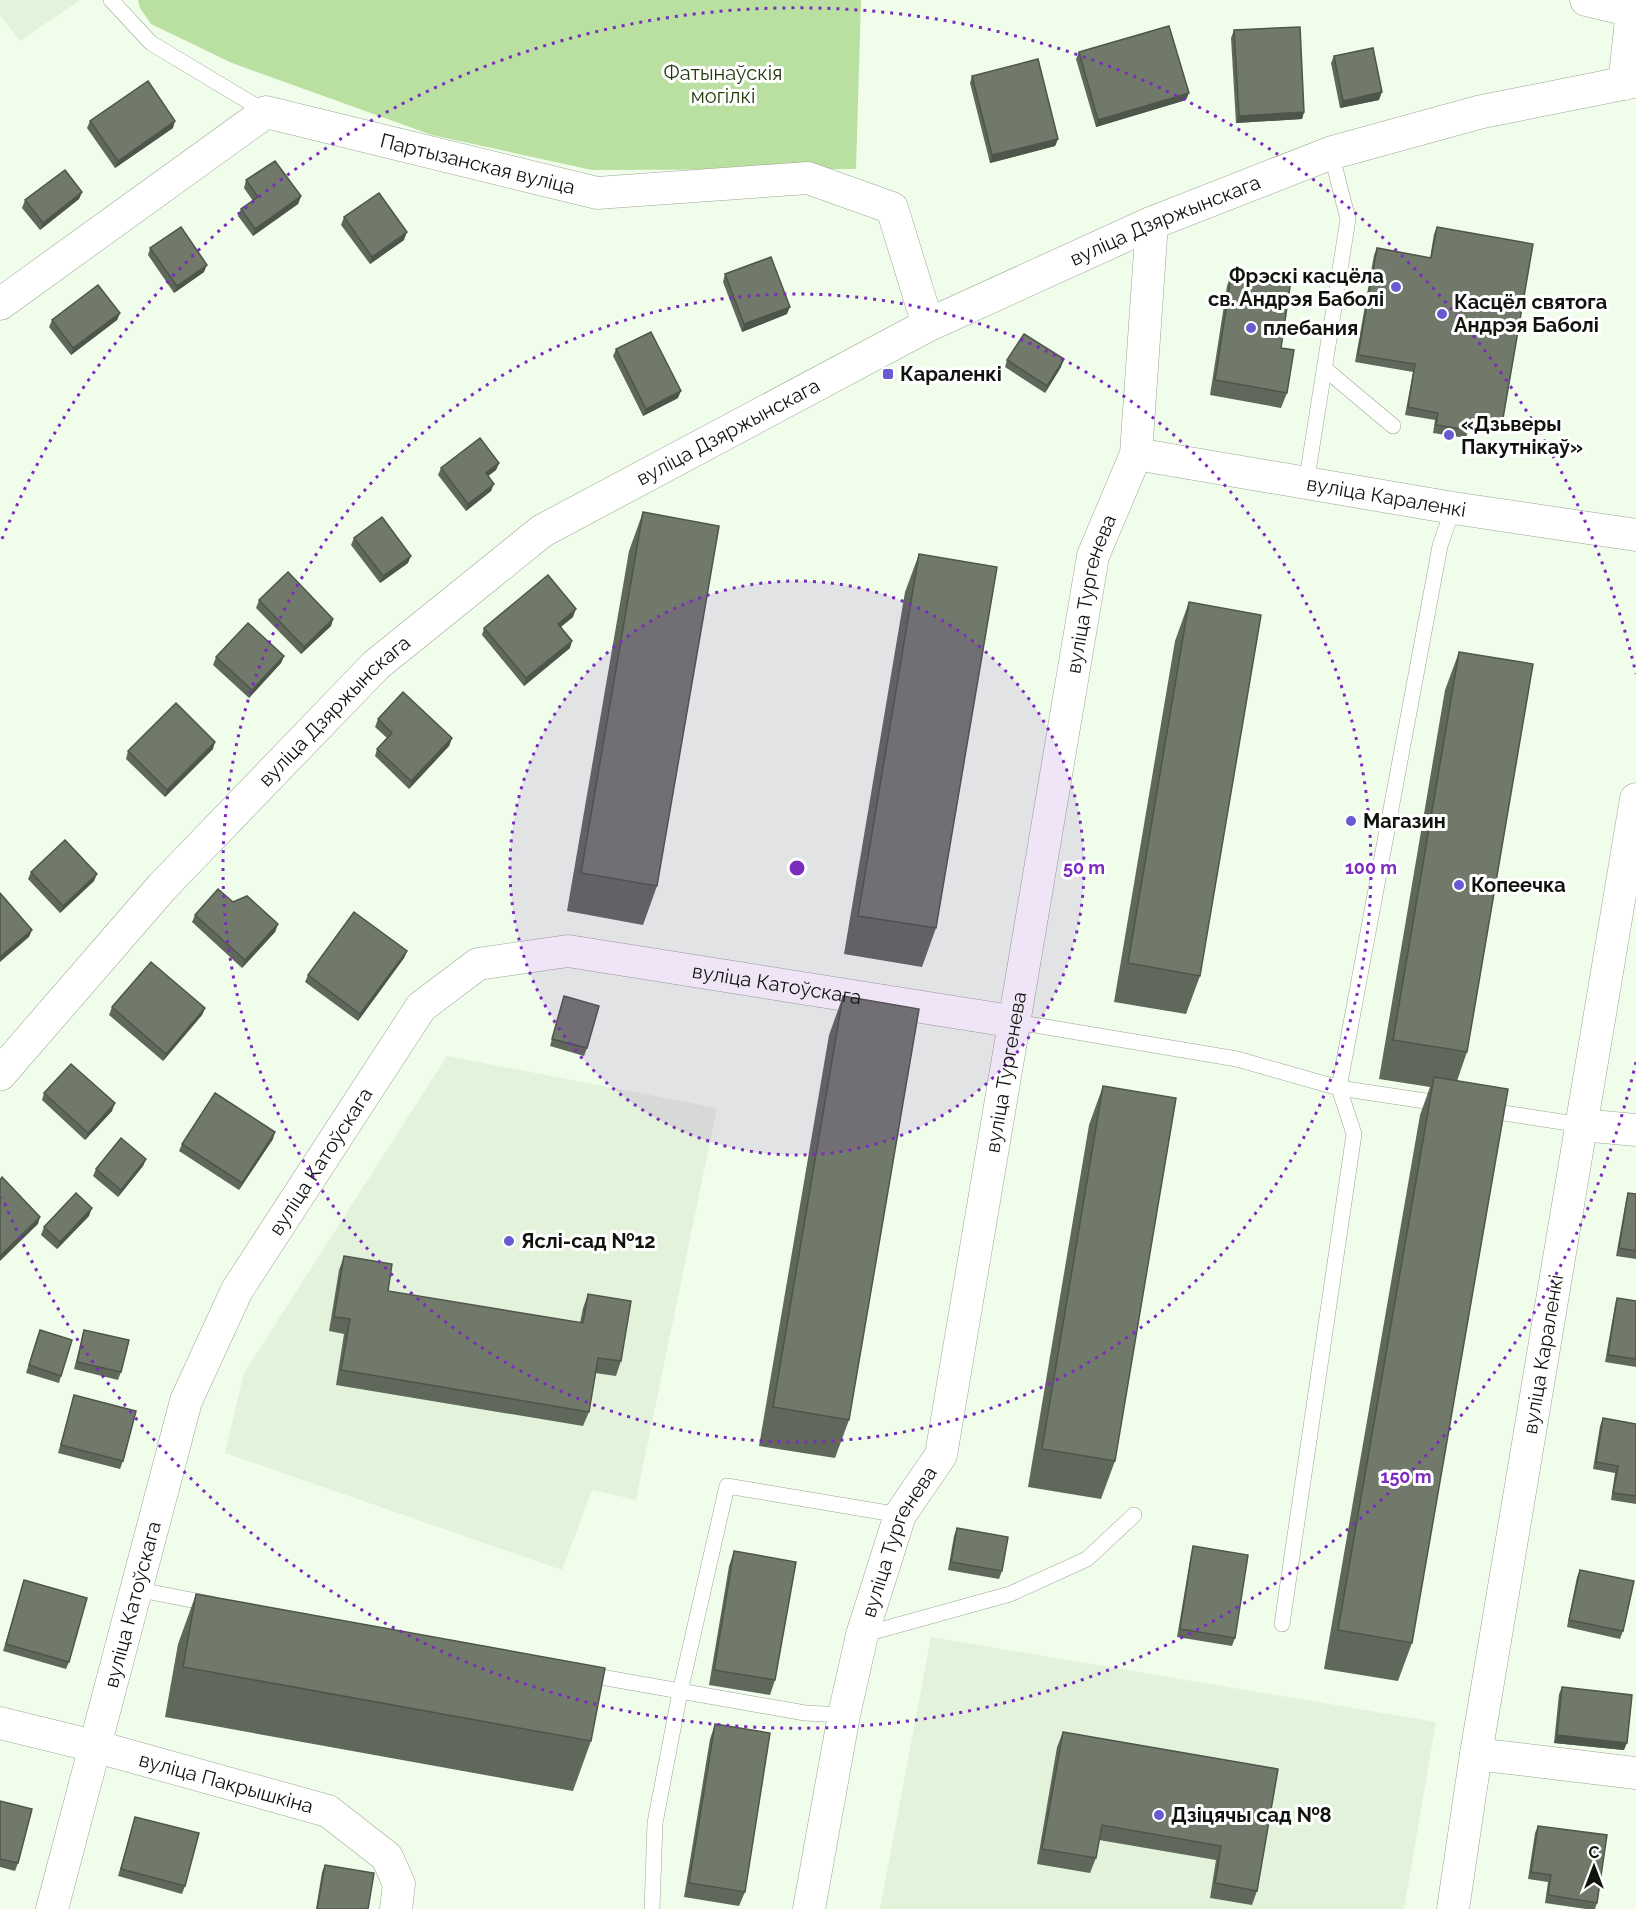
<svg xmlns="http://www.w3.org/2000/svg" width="1636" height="1909" viewBox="0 0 1636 1909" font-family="Raleway,sans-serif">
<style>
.built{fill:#e3f2da}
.green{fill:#b9e0a1}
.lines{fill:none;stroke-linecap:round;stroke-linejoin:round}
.service-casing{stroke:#9ba595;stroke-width:16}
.minor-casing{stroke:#9ba595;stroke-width:33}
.tertiary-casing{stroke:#9ba595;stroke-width:34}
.service{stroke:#fff;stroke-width:15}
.minor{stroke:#fff;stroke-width:32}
.tertiary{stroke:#fff;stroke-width:33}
.wall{fill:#60685b}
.shaded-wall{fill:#4e554a}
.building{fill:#70796a;stroke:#4e554a;stroke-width:1.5}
.ring{fill:none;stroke:#7b2cbf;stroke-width:3;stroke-dasharray:3 6}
.poi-dot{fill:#675ad3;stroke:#fff;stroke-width:2}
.labels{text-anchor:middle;stroke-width:6;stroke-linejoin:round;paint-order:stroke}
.park-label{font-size:20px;fill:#223b0d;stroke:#fff}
.street-label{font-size:20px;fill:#11140e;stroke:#fff}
.poi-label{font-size:20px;font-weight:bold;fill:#11140e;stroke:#fff;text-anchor:start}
.centre{fill:#7b2cbf;stroke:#fff;stroke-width:3}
.ring-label{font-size:18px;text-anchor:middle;font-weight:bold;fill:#7b2cbf;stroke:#fff;stroke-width:6;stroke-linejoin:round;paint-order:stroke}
</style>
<rect width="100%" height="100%" fill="#f1fdeb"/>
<g class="built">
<polygon points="0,0 80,0 20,41 0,15"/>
<polygon points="447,1056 717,1108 636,1500 592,1490 562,1570 225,1453 244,1373"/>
<polygon points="931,1637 1436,1722 1404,1909 880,1909"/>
</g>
<polygon class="green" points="138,0 861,0 856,169 592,170 432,135 232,63 151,24 140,8"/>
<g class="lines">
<defs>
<g id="service">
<polyline points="111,0 151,43 266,112"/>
<polyline points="1325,369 1393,426"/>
<polyline points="1306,484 1348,219 1331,153"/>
<polyline points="1016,1022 1237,1059 1339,1088 1445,1104"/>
<polyline points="1484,1110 1582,1125"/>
<polyline points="135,1589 212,1604"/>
<polyline points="1282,1624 1354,1134 1339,1088 1440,546 1453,508"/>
<polyline points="862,1635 1010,1594 1087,1559 1134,1515"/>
<polyline points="584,1674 805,1713 844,1715"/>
<polyline points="652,1909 655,1823 680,1692 727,1486 900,1515"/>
</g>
<g id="minor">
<polyline points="1586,0 1632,11 1624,84"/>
<path id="s1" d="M0 304 266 112 597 193 808 178 892 208 928 325"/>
<path id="s2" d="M1136 454 1453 508 1636 535"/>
<polyline points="1582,1125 1636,1130"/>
<path id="s3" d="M0 1723 94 1746 328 1811 387 1857 399 1884 396 1909"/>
<polyline points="1476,1754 1636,1773"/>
<path id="s4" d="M52 1909 186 1401 237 1290 421 1007 478 964 568 951 1016 1022"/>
<path id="s5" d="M809 1909 844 1715 862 1635 900 1515 941 1455 1093 556 1136 454 1152 223"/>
<path id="s6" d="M1453 1909 1476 1754 1636 799"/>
</g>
<g id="tertiary">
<path id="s7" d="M0 1074 162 887 376 665 542 531 928 325 1152 223 1331 153 1480 112 1636 81"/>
</g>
</defs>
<use href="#service" class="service-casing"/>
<use href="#minor" class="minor-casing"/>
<use href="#tertiary" class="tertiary-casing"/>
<use href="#service" class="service"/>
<use href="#minor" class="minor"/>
<use href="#tertiary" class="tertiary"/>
</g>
<g class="wall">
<polygon points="1234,30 1304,112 1302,119 1236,123 1231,38"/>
<polygon points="1079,52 1186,100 1096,127 1076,59"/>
<polygon points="1334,56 1379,100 1340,108 1331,63"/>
<polygon points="972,76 1058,139 1055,146 990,163 970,83"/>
<polygon points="90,121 173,128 115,168 87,128"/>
<polygon points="246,180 301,196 298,204 253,236 238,216 241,209 253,201 244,188"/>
<polygon points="82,192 79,199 40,230 22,208 25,200"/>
<polygon points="344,217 404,240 370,264 341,225"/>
<polygon points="1437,227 1502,424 1499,431 1469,426 1466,438 1433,433 1435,420 1405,415 1413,372 1355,362 1374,255 1377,248 1430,258 1434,234"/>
<polygon points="150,248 204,272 174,293 148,255"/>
<polygon points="1232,271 1281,348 1287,393 1281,408 1210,395 1227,286"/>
<polygon points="725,274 787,314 742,332 723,282"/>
<polygon points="120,313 117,320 71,355 49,327 52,320"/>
<polygon points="616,349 678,398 643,416 613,356"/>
<polygon points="1007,360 1061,367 1045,393 1005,367"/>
<polygon points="499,463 496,470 488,476 491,491 466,511 438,475 441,468"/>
<polygon points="643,512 657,886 643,925 567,911 629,551"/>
<polygon points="354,538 408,563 380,583 351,545"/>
<polygon points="919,554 936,928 922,967 844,954 905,592"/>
<polygon points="259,600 333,619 331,626 301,654 256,608"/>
<polygon points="1189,602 1200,976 1186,1014 1114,1002 1175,641"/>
<polygon points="573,617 561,627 570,648 524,686 482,635 484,628"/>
<polygon points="1459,652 1467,1052 1457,1081 1412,1643 1398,1681 1324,1669 1420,1115 1430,1087 1379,1079 1445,690"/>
<polygon points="284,656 281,663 249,698 213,665 216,657"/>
<polygon points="378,719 452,738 449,746 409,789 375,756 377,749 387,738 375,727"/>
<polygon points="213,749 165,797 126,759 128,751"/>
<polygon points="31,872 94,881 60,913 28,879"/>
<polygon points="233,902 278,924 275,932 242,968 192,922 195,915"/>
<polygon points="407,951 404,958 358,1021 305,982 308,975"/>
<polygon points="564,996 587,1048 584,1056 550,1046"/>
<polygon points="843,996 849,1420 835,1458 759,1446 829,1035"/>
<polygon points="112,1007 205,1008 202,1015 163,1061 109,1015"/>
<polygon points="1103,1086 1115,1461 1101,1499 1028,1487 1089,1125"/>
<polygon points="44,1093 112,1111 85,1140 42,1100"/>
<polygon points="273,1139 239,1190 179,1151 182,1144"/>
<polygon points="146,1159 143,1166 118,1197 93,1176 96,1169"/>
<polygon points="1628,1193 1636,1194 1636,1259 1616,1256 1626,1200"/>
<polygon points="89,1216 57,1249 41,1235 44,1227"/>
<polygon points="344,1256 388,1291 580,1323 583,1308 588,1294 621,1361 616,1376 595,1373 589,1412 583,1426 336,1385 344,1334 329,1331 339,1270"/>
<polygon points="1617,1298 1636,1301 1636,1367 1605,1362 1615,1305"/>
<polygon points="84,1330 121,1372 118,1380 74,1369"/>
<polygon points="37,1338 61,1376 59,1383 26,1373"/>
<polygon points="74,1395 123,1461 120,1469 58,1453"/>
<polygon points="1603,1418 1636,1424 1636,1504 1611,1500 1615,1473 1593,1469 1600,1426"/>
<polygon points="957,1528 1002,1571 999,1579 948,1570 954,1536"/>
<polygon points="1193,1546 1235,1638 1232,1646 1177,1637 1191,1554"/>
<polygon points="734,1551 775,1680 770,1695 709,1685 729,1566"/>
<polygon points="1580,1570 1623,1631 1620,1639 1567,1627 1577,1577"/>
<polygon points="24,1580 69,1662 66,1669 3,1651"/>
<polygon points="196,1594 591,1741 573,1791 165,1717 178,1644"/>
<polygon points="1562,1687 1624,1750 1554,1743 1559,1694"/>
<polygon points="715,1724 745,1892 739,1906 684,1897 710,1739"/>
<polygon points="1063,1732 1278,1769 1257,1891 1252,1905 1210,1898 1216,1860 1099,1840 1096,1858 1090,1873 1037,1864 1057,1747"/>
<polygon points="0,1801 18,1863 15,1871 0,1867"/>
<polygon points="135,1817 185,1886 182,1894 118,1876"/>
<polygon points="1538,1826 1597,1903 1595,1909 1586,1909 1545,1903 1548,1882 1528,1879 1535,1833"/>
<polygon points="325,1865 368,1909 316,1909 322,1872"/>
</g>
<g class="shaded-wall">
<polygon points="1382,92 1379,100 1340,108 1343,101"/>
<polygon points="1189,93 1186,100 1096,127 1098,120"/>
<polygon points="1304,112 1302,119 1236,123 1239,116"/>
<polygon points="175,121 173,128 115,168 118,161"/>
<polygon points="1058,139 1055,146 990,163 992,155"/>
<polygon points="82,192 79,199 40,230 43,223"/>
<polygon points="301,196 298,204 253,236 255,229"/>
<polygon points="407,232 404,240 370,264 372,257"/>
<polygon points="207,265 204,272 174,293 177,286"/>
<polygon points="790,307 787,314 742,332 744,324"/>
<polygon points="120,313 117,320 71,355 73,348"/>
<polygon points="1064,359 1061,367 1045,393 1047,386"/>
<polygon points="681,391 678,398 643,416 646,409"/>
<polygon points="499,463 496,470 483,480 486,473"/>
<polygon points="494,484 491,491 466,511 468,504"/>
<polygon points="411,556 408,563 380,583 383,576"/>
<polygon points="576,609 573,617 555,631 558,624"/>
<polygon points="333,619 331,626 301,654 304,647"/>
<polygon points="572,641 570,648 524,686 526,678"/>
<polygon points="284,656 281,663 249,698 252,690"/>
<polygon points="452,738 449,746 409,789 411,781"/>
<polygon points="215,742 213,749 165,797 167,790"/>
<polygon points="97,874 94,881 60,913 63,906"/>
<polygon points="278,924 275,932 242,968 245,960"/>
<polygon points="32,930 29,937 0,962 0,957"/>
<polygon points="407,951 404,958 358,1021 360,1014"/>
<polygon points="205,1008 202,1015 163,1061 166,1054"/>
<polygon points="115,1103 112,1111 85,1140 88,1133"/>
<polygon points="275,1132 273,1139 239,1190 242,1183"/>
<polygon points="146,1159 143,1166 118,1197 121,1190"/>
<polygon points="92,1208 89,1216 57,1249 60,1242"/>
<polygon points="40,1217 38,1224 0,1261 0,1256"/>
<polygon points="1557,1735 1627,1743 1624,1750 1554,1743"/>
</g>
<g class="building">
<polygon points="1169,26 1189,93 1098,120 1079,52"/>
<polygon points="1300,27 1304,112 1239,116 1234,30"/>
<polygon points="1373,48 1382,92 1343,101 1334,56"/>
<polygon points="1038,59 1058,139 992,155 972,76"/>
<polygon points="148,81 175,121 118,161 90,121"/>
<polygon points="275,161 301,196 255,229 241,209 258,197 246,180"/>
<polygon points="65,170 82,192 43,223 25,200"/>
<polygon points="379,193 407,232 372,257 344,217"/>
<polygon points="181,227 207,265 177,286 150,248"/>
<polygon points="1437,227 1533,244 1502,424 1471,418 1468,430 1436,425 1438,413 1408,407 1415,364 1358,355 1377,248 1431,258"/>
<polygon points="771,257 790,307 744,324 725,274"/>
<polygon points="1232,271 1291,280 1281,348 1294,350 1287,393 1215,380"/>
<polygon points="98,285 120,313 73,348 52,320"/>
<polygon points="651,332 681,391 646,409 616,349"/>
<polygon points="1024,334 1064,359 1047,386 1007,360"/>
<polygon points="480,438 499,463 486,473 494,484 468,504 441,468"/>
<polygon points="643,512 719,526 657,886 581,873"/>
<polygon points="382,517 411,556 383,576 354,538"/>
<polygon points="919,554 997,567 936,928 858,916"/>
<polygon points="288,572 333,619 304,647 259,600"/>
<polygon points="548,575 576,609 558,624 572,641 526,678 484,628"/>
<polygon points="1189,602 1261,615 1200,976 1128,963"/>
<polygon points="248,623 284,656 252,690 216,657"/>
<polygon points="1459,652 1533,664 1467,1052 1393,1040"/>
<polygon points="403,692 452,738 411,781 377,749 392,733 378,719"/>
<polygon points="176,703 215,742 167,790 128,751"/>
<polygon points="65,840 97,874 63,906 31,872"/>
<polygon points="218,889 233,902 247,896 278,924 245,960 195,915"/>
<polygon points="0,893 32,930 0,957"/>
<polygon points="354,912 407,951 360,1014 308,975"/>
<polygon points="151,962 205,1008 166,1054 112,1007"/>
<polygon points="564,996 599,1006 587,1048 552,1039"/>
<polygon points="843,996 919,1009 849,1420 773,1407"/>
<polygon points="71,1064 115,1103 88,1133 44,1093"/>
<polygon points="1434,1077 1508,1089 1412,1643 1338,1630"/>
<polygon points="1103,1086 1176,1098 1115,1461 1042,1449"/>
<polygon points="215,1093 275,1132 242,1183 182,1144"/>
<polygon points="121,1138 146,1159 121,1190 96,1169"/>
<polygon points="2,1177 40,1217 0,1256 0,1180"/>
<polygon points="76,1193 92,1208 60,1242 44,1227"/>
<polygon points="1628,1193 1636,1194 1636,1251 1619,1248"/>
<polygon points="344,1256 392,1264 388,1291 583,1323 588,1294 631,1301 621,1361 598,1358 589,1412 341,1370 350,1319 334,1317"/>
<polygon points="1617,1298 1636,1301 1636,1359 1608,1355"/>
<polygon points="40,1330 72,1340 61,1376 29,1365"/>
<polygon points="84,1330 129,1340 121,1372 77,1362"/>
<polygon points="74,1395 136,1411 123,1461 61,1445"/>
<polygon points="1603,1418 1636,1424 1636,1496 1613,1493 1618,1466 1596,1462"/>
<polygon points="957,1528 1008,1537 1002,1571 951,1562"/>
<polygon points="1193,1546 1248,1555 1235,1638 1180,1629"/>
<polygon points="734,1551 796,1562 775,1680 714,1670"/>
<polygon points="1580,1570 1634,1581 1623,1631 1569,1620"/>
<polygon points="24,1580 87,1598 69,1662 6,1644"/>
<polygon points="196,1594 605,1668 591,1741 183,1667"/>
<polygon points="1562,1687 1632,1695 1627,1743 1557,1735"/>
<polygon points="715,1724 770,1733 745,1892 689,1883"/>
<polygon points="1063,1732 1278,1769 1257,1891 1215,1883 1221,1846 1102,1825 1096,1858 1042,1849"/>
<polygon points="0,1801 32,1809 18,1863 0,1859"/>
<polygon points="135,1817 199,1833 185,1886 121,1869"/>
<polygon points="1538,1826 1607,1835 1597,1903 1548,1895 1551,1875 1531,1872"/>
<polygon points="325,1865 374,1873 368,1909 317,1909"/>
</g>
<circle cx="797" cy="868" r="287" fill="#7b2cbf" fill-opacity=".12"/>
<g class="ring">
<circle cx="797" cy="868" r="287"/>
<circle cx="797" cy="868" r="574"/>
<path d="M1636 1062A861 861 0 0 1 2 1197M2 539A861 861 0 0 1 1636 674"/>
</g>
<g class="poi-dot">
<circle cx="1396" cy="287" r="6"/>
<circle cx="1442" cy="314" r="6"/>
<circle cx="1251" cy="328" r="6"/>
<rect x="882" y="368" width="12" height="12" rx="3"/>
<circle cx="1449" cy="435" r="6"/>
<circle cx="1351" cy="821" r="6"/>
<circle cx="1459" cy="885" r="6"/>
<circle cx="509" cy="1241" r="6"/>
<circle cx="1159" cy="1815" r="6"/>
</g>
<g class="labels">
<g class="park-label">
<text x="723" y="80">Фатынаўскія<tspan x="723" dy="23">могілкі</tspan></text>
</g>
<g class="street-label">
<text dy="7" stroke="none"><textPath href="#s1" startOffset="546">Партызанская вуліца</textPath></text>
<text dy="7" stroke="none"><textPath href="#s7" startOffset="1466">вуліца Дзяржынскага</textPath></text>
<text dy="7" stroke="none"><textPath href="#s7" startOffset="980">вуліца Дзяржынскага</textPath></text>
<text dy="7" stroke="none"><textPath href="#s2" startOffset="254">вуліца Караленкі</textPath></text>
<text dy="7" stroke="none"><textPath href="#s5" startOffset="1352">вуліца Тургенева</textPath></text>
<text dy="7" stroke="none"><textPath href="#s7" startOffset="494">вуліца Дзяржынскага</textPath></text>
<text dy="7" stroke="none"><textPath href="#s4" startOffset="1359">вуліца Катоўскага</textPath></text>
<text dy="7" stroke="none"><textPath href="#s5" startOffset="866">вуліца Тургенева</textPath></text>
<text dy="7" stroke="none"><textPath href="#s4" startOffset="801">вуліца Катоўскага</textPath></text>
<text dy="7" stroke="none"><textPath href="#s6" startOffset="562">вуліца Караленкі</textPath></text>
<text dy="7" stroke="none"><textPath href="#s5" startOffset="380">вуліца Тургенева</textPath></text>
<text dy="7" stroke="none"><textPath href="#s4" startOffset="315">вуліца Катоўскага</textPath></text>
<text dy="7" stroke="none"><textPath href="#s3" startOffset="234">вуліца Пакрышкіна</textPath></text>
</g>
<g class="poi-label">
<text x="1384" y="283" text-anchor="end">Фрэскі касцёла<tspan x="1384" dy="23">св. Андрэя Баболі</tspan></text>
<text x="1454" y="309">Касцёл святога<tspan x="1454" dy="23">Андрэя Баболі</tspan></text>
<text x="1263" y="335">плебания</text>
<text x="900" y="381">Караленкі</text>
<text x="1461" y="431">«Дзьверы<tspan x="1461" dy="23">Пакутнікаў»</tspan></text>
<text x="1363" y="828">Магазин</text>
<text x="1471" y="892">Копеечка</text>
<text x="521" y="1248">Яслі-сад №12</text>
<text x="1171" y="1822">Дзіцячы сад №8</text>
</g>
</g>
<circle cx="797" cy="868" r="9" class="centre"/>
<g class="ring-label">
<text x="1084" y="874">50 m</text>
<text x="1371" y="874">100 m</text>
<text x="1406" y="1483">150 m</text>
</g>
<g transform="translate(1594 1867)" stroke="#ffffff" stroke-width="4.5" paint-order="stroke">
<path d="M0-4.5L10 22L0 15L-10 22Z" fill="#11140e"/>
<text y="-9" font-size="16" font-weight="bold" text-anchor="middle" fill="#11140e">С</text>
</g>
</svg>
